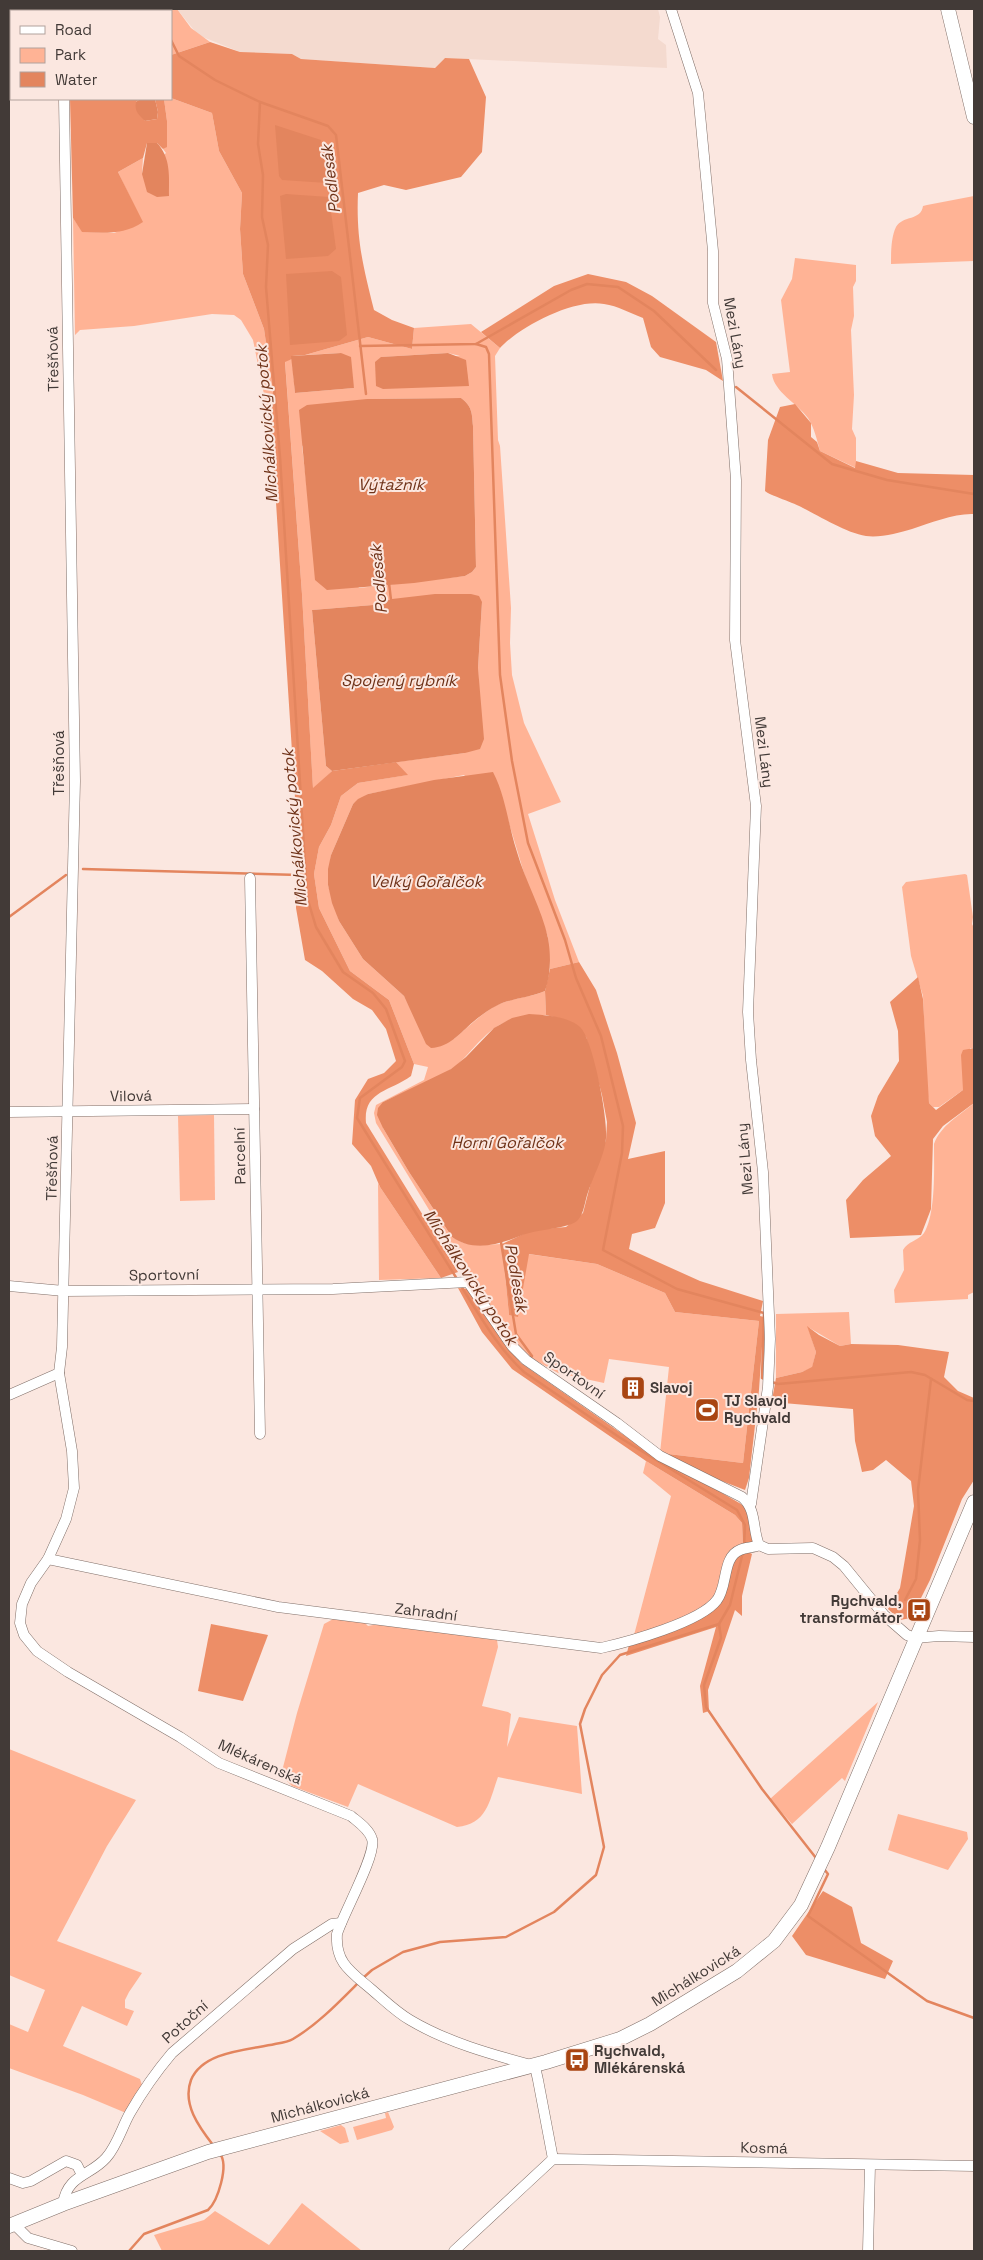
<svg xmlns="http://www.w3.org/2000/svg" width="983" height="2260" viewBox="0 0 983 2260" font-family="'Space Grotesk',sans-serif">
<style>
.built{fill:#f4dacf}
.green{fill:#ffb395;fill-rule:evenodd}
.forest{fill:#ed8e67}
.water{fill:#e3855e}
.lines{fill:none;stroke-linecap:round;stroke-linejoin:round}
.stream{stroke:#e3855e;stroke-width:2.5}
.street-casing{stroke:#806f68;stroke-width:11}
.secondary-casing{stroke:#806f68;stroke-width:15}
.street{stroke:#fff;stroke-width:10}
.secondary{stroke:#fff;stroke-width:14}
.labels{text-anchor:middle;stroke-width:4;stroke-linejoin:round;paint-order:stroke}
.street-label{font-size:15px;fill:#423a37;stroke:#fbe7e0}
.poi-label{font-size:15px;font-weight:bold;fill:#423a37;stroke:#fbe7e0;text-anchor:start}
.water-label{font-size:16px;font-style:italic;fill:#6f3218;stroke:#fbe7e0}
</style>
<rect width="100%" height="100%" fill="#fbe7e0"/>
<polygon class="built" points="177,9 658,9 660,17 658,39 666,45 667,68 445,58 435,68 301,59 292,54 240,52 198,35"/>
<g class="green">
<polygon points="68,9 177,9 191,28 210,42 171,55 171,11 68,11"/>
<polygon points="171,98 212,113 219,151 242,193 240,229 243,274 264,329 273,391 270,424 253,340 241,320 234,315 212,314 134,326 80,330 75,335 73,218 83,232 114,233 142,222 118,172 143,158 142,174 166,153 163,149 167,146 167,121 164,99"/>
<path d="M974 196V261L891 264C891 253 891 237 896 227 903 215 921 221 923 206L927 205Z"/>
<path d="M795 258 856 265V281L853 287 854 316 851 330 854 395 852 429 856 438V468L820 451C817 440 814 427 808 418 797 403 774 392 772 374L790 372 781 300 792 279Z"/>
<path d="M471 324 500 348 495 356 498 440 500 446 511 608 510 643 512 675 524 723 561 802 528 814 555 900 579 962 550 969 548 937 527 883 508 820 464 775 368 794 353 804 331 855 328 885 339 921 363 959 404 996 413 1013 454 1039C467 1028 480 1015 495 1006 510 998 529 998 545 991L546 1015C521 1014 500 1020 483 1038 472 1048 465 1059 453 1068 432 1082 406 1091 383 1102V1128L409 1172 452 1237C468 1248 483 1245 502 1244L509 1315 518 1316 528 1254 597 1264 665 1293 675 1312 759 1321 743 1463 660 1453 669 1367 609 1359 604 1383 558 1373 526 1355 511 1337 453 1249 376 1123 374 1113 376 1105 424 1080 428 1067 414 1064 389 1000 350 971 319 908 314 874 319 847 331 825 341 796 358 783 407 775 396 762 465 753 479 702 478 668 482 602 392 599 373 605 312 610 326 766 332 771 313 789 302 594 285 361 292 359 295 393 354 388 341 353 305 355 368 337 412 349 414 328ZM448 353 460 356 381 357ZM461 398C472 406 472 413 473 426L476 567 472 572 465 576 359 588 309 506 302 446 367 399Z"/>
<polygon points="965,874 967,875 973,917 972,924 974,928 974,1048 970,1048 963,1090 939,1107 933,1107 929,1103 927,1089 923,996 911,956 902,887 906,882"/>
<path d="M974 1103V1292L968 1295V1299L895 1303 894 1290 904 1270 903 1250C908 1241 918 1241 924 1233 936 1214 934 1167 934 1144 941 1125 959 1116 974 1103Z"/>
<polygon points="214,1115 215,1200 180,1201 178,1116"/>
<polygon points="378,1183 380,1187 441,1278 379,1280"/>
<polygon points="849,1312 851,1344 840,1346 808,1327 816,1352 812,1368 802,1372 776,1378 776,1314"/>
<polygon points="646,1461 735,1515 742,1523 743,1547 715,1596 696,1613 634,1635 671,1496 643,1473"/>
<path d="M335 1618 364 1622 368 1626 379 1624 497 1640 498 1647 482 1706 508 1712 511 1714 507 1747 519 1717 577 1726 582 1794 498 1777C489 1802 487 1824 457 1827L358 1784 348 1807 292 1786 281 1775 297 1713 324 1624Z"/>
<polygon points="878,1702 845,1781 842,1778 792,1824 770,1799"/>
<polygon points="9,1749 136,1800 107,1846 57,1941 142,1973 129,1992 125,2000 125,2008 134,2011 127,2026 82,2006 63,2046 140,2079 142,2085 126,2113 83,2095 9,2068 9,2024 28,2032 45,1990 9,1975"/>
<polygon points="898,1814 967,1832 968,1839 948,1870 888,1850"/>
<polygon points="388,2112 394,2127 392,2130 357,2140 353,2127 386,2118 385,2113"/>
<polygon points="341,2125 345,2128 349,2142 340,2144 320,2131"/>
<polygon points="302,2203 362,2251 162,2251 154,2235 204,2220 215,2211 269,2245"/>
</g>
<g class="forest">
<path d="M210 42 240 52 292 54 301 59 435 68 445 58 469 59 486 97 482 152 461 177 406 190 384 185 358 193C356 239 363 266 374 310L392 320 414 328 412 349 368 337 305 355 292 356V359L285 362 302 594 313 788 332 771 396 762 408 775 358 783 341 796 331 825 319 847 314 874 319 908 350 971 389 1000 414 1064 411 1076C389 1092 363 1091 366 1123L458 1272 441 1278 380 1187 371 1166 352 1144 355 1100 368 1079 384 1073 396 1061 386 1029 372 1010 353 999 322 971 305 960 296 908 298 845 270 409 273 391 264 329 243 274 240 229 242 193 219 151 212 113 171 98V55Z"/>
<path d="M70 99H140L136 102 145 121 157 119 158 112 155 99H164L167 121V147L163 149 157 143H147L143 158 118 172 143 222C124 235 104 233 82 232L73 218Z"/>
<path d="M588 274 626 282 652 296 716 342 723 381 706 370 660 357 651 347 643 318C630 313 618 306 604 304 574 298 519 327 500 348L481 332 554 286Z"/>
<path d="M795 404 811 423V437L817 442 820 451 855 468 856 461 898 473 974 475V514C955 513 930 523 912 529 899 533 880 538 866 536 847 533 821 517 803 508 795 503 769 495 765 491L768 440 780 407Z"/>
<polygon points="579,962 596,990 617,1053 636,1123 628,1159 665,1151 665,1203 655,1228 632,1234 629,1249 700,1281 763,1301 760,1316 764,1317 759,1390 749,1478 745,1490 696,1471 660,1453 743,1463 759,1321 675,1312 665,1293 597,1264 529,1254 518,1317 509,1315 502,1244 532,1230 566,1227 583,1213 592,1178 606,1140 607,1122 602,1095 586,1037 565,1020 546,1015 545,991 550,969"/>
<polygon points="918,977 923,999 929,1103 936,1110 963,1090 961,1055 963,1050 974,1048 974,1103 943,1126 933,1139 931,1209 921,1235 850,1238 846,1200 863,1180 891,1156 875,1136 871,1116 878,1096 899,1061 898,1031 890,1002"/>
<polygon points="458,1288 469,1289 503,1341 521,1363 631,1440 741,1504 747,1509 754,1541 743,1547 742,1523 735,1515 646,1461 512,1369 482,1332"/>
<polygon points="807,1326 819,1335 840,1346 851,1344 898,1345 949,1352 944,1377 958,1391 974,1398 974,1480 962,1499 930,1580 911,1618 900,1620 888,1609 900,1588 914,1506 911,1481 886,1460 873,1470 862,1472 855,1441 853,1409 783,1403 772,1400 776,1378 802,1372 812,1367 816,1352"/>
<polygon points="747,1551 752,1554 742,1596 742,1616 735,1610 708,1690 709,1711 703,1713 700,1686 716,1627 626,1656 629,1645 710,1611 734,1559"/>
<polygon points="211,1624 268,1635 243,1701 198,1691"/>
<polygon points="823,1891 852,1907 861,1943 893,1961 885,1979 806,1955 792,1936"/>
</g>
<g class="water">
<path d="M140 99H155L158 112 157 119 145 121C139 115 134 111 136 102Z"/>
<polygon points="275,125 321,140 327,183 282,180 279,176"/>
<path d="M147 143H157C171 158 169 176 169 196L157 197 147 192 142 174Z"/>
<polygon points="286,194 329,197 336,249 328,256 286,259 280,196"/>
<polygon points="332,271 341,277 347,335 339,341 290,345 286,274"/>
<polygon points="341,353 351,357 354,388 295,393 291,356"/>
<polygon points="448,353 466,360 469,386 383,389 376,386 375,362 381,357"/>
<path d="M461 398C472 406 472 413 473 426L476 567 472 572 465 576 414 583 327 590 315 580 299 410 307 405 367 399Z"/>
<polygon points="435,594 471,594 479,596 482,602 478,668 484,739 480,749 465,753 332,771 326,766 312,610 373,605 392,599"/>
<path d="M493 772C506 797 508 825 517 852 525 881 542 909 548 938 551 956 551 974 545 991 529 998 511 998 496 1006 488 1010 480 1016 473 1022 460 1033 450 1047 431 1048L426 1044 404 996 363 959 339 921 332 903 328 885V869L331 855 353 804 358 799 368 794 434 780Z"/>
<path d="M529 1014C544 1015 568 1016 580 1027 593 1039 608 1119 606 1138 605 1156 591 1180 586 1199 584 1207 583 1214 578 1220 570 1229 535 1229 520 1236 498 1245 473 1252 452 1237L409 1172 383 1128 377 1115 378 1108 383 1102 451 1069 466 1057 494 1028 512 1018Z"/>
</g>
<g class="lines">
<g class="stream">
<polyline points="146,9 149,11"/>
<polyline points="171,40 179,56 215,80 260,102 258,144 263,175 262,217 268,245 266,287 280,457 307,897 316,927 343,972 373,993 386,1009 405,1061 402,1067 360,1098 357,1118 457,1279"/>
<polyline points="260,102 328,126 336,135 366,394"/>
<polyline points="476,344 486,347 489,354 500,675 512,761 528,843 565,940 576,978 601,1036 623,1126 622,1153 603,1250 677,1289 764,1313 762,1378 766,1380"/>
<polyline points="360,346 476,344 571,290 587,284 618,287 654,311 716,370"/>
<polyline points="736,387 832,464 887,480 974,494"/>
<polyline points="389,583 391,600"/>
<polyline points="83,869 299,875 305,878"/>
<polyline points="9,917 66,875"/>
<polyline points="501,1242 516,1334 532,1356 530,1359"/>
<path d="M461 1286C480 1316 498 1348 524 1372L619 1437 737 1510 745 1525 744 1547"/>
<polyline points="772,1382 778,1384 911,1372 925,1375 967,1400 974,1401"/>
<polyline points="905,1600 916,1579 920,1540 918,1490 931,1379"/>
<polyline points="719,1624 721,1638 704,1685 706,1707 762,1789 816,1858"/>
<polyline points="824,1869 828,1874 808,1916 927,2001 974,2018"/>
<polyline points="363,1978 372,1970 403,1952 440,1942 506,1937 554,1912 596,1875 604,1847 580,1724 585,1709 602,1675 620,1655 719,1624 730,1605 743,1552"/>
<path d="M213 2145C199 2127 182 2104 191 2080 203 2051 248 2050 275 2044 281 2043 288 2042 293 2039 318 2024 339 2002 359 1982"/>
<path d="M129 2251 144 2234 208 2210C218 2201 229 2165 220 2154"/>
</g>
<defs>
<g id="street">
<polyline points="63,9 63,11"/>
<polyline points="671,9 698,93 713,251 713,303 727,359 736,480 735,640 756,806 748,1012 751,1060 763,1172 770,1339 768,1387 751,1504"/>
<polyline points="250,878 260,1434"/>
<polyline points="9,1112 254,1109"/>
<path d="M9 1286 64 1291 333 1289 468 1282 512 1346 526 1360 617 1423 660 1456 742 1497C757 1510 752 1528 759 1545L768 1549 813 1548 833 1557 844 1566 884 1615 907 1635 915 1638 939 1636 974 1637"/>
<path d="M59 1373 72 1451 74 1488 66 1519 48 1559 31 1583 22 1604 20 1623 24 1635 37 1651 68 1672 180 1737 219 1763 351 1816C358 1822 369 1829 372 1839 377 1854 343 1914 337 1934 335 1963 351 1972 371 1989 383 1999 396 2012 410 2020 447 2042 490 2054 531 2065L536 2071 538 2080 553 2159"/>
<polyline points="9,1395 59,1373 62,1347 75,781 64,99"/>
<path d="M48 1559 278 1607 601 1648C628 1642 701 1622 717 1600 728 1586 722 1557 740 1550 746 1547 753 1548 759 1545"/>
<polyline points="9,2178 23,2183 31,2181 66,2161 77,2165 82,2175"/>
<path d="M63 2204C67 2175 90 2176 106 2158 117 2146 122 2127 130 2113 142 2092 156 2072 172 2053L293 1949 332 1924 341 1923"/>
<polyline points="13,2223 28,2238 72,2251"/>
<polyline points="454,2251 553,2159 974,2166"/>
<polyline points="868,2251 870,2165"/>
</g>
<g id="secondary">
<polyline points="948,9 974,117"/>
<polyline points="9,2226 63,2204 208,2152 546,2062 620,2039 650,2024 737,1971 774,1941 801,1905 828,1847 974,1502"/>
</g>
</defs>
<use href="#street" class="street-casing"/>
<use href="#secondary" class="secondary-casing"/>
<use href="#street" class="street"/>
<use href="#secondary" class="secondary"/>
</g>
<defs>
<symbol id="building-square" viewBox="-11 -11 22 22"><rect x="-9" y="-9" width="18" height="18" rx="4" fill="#a94512" stroke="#fbe7e0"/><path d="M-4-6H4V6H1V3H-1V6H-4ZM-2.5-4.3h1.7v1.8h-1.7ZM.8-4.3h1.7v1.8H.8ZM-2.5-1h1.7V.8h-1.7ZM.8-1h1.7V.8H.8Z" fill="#fff"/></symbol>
<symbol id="stadium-square" viewBox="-11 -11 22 22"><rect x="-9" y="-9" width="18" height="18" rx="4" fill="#a94512" stroke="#fbe7e0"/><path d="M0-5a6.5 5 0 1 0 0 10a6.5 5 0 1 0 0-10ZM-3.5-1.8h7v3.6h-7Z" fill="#fff"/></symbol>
<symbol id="bus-square" viewBox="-11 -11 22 22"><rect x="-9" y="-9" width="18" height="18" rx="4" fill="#a94512" stroke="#fbe7e0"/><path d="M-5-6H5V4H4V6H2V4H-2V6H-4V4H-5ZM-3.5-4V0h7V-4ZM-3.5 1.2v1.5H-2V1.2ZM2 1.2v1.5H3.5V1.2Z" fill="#fff"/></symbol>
</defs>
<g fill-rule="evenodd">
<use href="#building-square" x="619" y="1374" width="28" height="28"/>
<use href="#stadium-square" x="693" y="1396" width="28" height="28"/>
<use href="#bus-square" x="905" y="1596" width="28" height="28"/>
<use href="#bus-square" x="563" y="2046" width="28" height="28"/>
</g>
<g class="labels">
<g class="street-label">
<text transform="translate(735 333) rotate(80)" y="5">Mezi Lány</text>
<text transform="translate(53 359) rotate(-91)" y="5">Třešňová</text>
<text transform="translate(764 752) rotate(83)" y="5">Mezi Lány</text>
<text transform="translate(59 763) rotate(-90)" y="5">Třešňová</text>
<text transform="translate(131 1096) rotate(-1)" y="5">Vilová</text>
<text transform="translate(240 1156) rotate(-91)" y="5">Parcelní</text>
<text transform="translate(745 1159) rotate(-95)" y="5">Mezi Lány</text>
<text transform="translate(52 1168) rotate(-89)" y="5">Třešňová</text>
<text transform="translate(164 1275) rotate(-1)" y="5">Sportovní</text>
<text transform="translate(574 1375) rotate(35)" y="5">Sportovní</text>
<text transform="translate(426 1612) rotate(7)" y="5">Zahradní</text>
<text transform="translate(260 1762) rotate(24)" y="5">Mlékárenská</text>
<text transform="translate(696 1976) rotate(-32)" y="5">Michálkovická</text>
<text transform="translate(185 2022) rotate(-42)" y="5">Potoční</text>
<text transform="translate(320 2105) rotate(-15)" y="5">Michálkovická</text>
<text transform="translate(764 2148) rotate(1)" y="5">Kosmá</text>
</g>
<g class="poi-label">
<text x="650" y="1393">Slavoj</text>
<text x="724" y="1406">TJ Slavoj<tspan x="724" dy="17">Rychvald</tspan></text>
<text x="902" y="1606" text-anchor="end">Rychvald,<tspan x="902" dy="17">transformátor</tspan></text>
<text x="594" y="2056">Rychvald,<tspan x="594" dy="17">Mlékárenská</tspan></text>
</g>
<g class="water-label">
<text transform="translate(330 179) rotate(-97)" y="6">Podlesák</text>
<text transform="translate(266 424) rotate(-94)" y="6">Michálkovický potok</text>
<text x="391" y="490">Výtažník</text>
<text transform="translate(378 579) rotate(-95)" y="6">Podlesák</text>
<text x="399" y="686">Spojený rybník</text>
<text transform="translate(294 828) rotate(-95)" y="6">Michálkovický potok</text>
<text x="426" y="887">Velký Gořalčok</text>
<text x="507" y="1148">Horní Gořalčok</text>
<text transform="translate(471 1277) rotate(57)" y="6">Michálkovický potok</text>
<text transform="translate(517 1278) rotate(80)" y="6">Podlesák</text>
</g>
</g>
<rect width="983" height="2260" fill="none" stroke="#423a37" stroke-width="20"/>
<rect x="10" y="10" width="162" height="90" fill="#fbe7e0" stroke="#b1a29c"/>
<rect x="20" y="26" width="25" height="8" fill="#ffffff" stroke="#b1a29c"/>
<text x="55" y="35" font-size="15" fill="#423a37">Road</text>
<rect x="20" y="48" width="25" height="15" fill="#ffb395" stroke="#b1a29c"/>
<text x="55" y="60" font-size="15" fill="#423a37">Park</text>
<rect x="20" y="72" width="25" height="15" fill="#e3855e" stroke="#b1a29c"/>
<text x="55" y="85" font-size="15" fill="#423a37">Water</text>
</svg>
